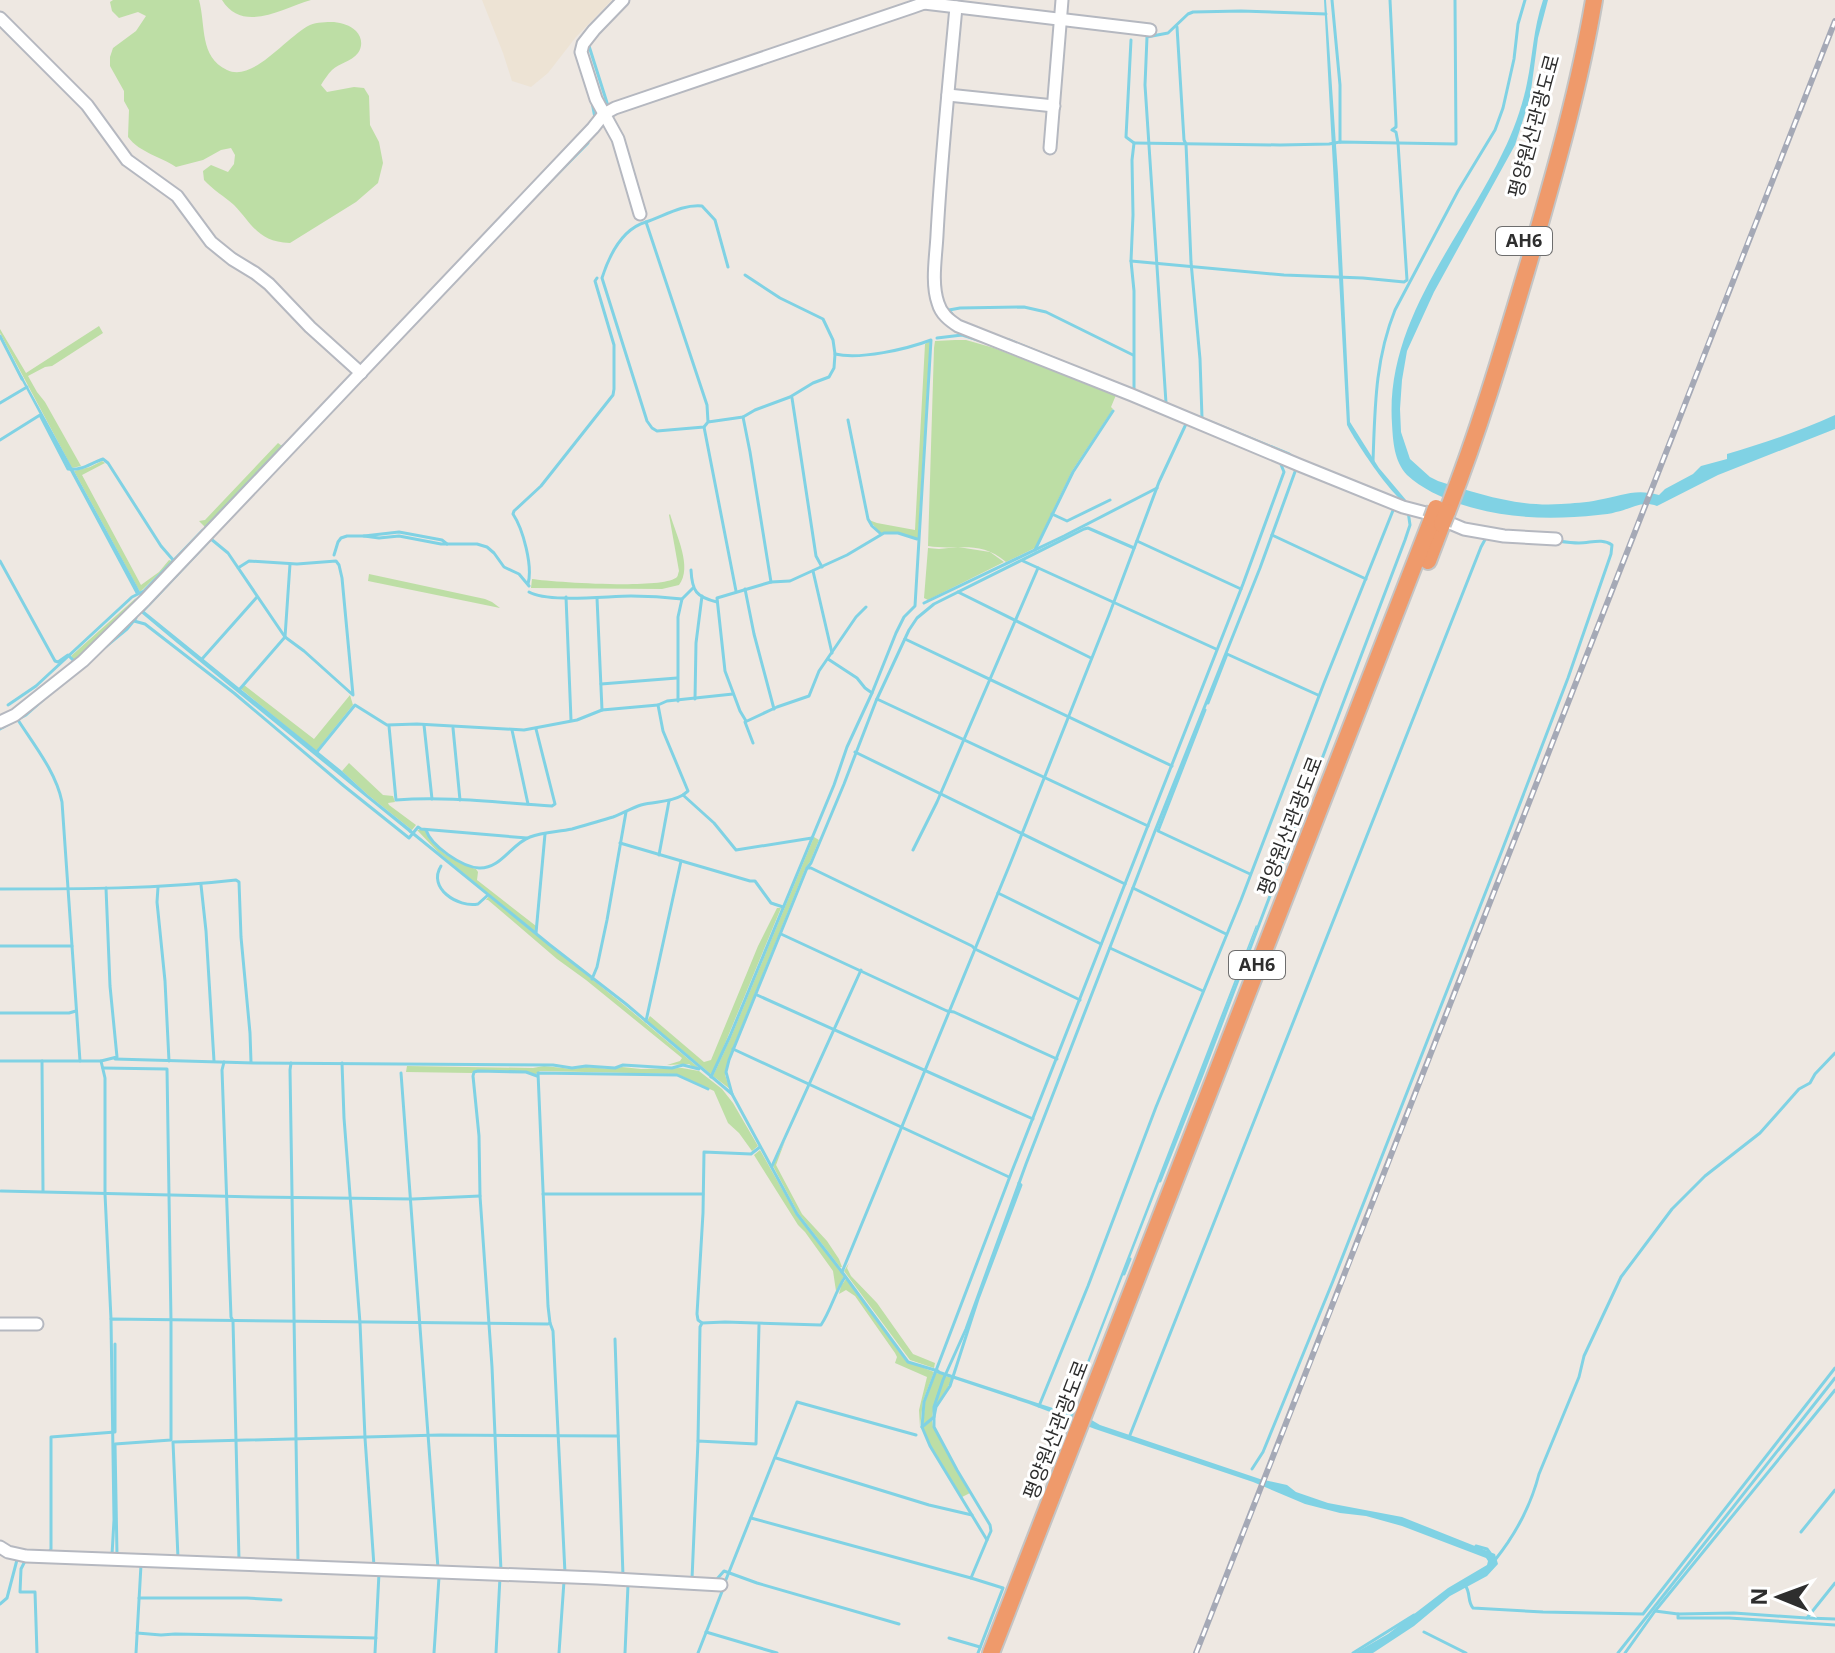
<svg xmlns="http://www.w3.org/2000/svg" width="1835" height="1653" viewBox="0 0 1835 1653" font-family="'Noto Sans','Noto Sans KR',sans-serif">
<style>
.education{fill:#ede3d4}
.green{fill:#bddea5}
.water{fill:#80d2e4}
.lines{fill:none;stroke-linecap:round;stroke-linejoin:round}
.stream{stroke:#80d2e4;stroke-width:3}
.minor-casing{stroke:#b5b8c0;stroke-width:15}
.highway-casing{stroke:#c4c4c4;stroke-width:20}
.minor{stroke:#fff;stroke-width:11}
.highway{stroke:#ef9a6b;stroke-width:16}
.rail-casing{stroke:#a5a9b6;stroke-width:6}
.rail{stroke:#fff;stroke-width:3;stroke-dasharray:9;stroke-linecap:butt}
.highway-bridge-casing{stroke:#c4c4c4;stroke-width:20;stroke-linecap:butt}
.highway-bridge{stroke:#ef9a6b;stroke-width:16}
.labels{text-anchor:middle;stroke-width:6;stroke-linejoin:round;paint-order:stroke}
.shield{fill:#fff;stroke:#6d6d6d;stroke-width:2}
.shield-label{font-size:18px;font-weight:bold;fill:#2e2e2e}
.street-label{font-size:20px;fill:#2e2e2e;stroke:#fff}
</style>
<rect width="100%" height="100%" fill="#eee8e2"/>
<polygon class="education" points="482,0 612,0 576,37 548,73 531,87 512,81 503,53"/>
<g class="green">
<path d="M113 0H199C206 25 199 57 227 70 253 83 287 36 310 25 317 22 326 22 334 22 342 23 350 25 356 31 362 37 363 46 358 53 351 62 339 63 332 70 328 74 324 80 321 85L327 92 354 87 364 88 369 96 370 125 379 142 383 163 378 183 356 202 290 243C258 242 253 225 234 205 224 196 213 190 204 180L203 171 211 165 228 172 234 164 235 155 231 148 221 150 203 160 176 167C160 156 140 153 128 137L129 110 124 101V91L110 66V57L113 48 136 31 146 16 138 12 119 18 112 11 110 2Z"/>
<path d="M222 0H311C283 8 243 34 222 0Z"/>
<polygon points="99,326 103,333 52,366 45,367 28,376 37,392 45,402 81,466 72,468 0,333 0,329 26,373"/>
<path d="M955 340H966L994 348 1116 395 1111 407 1113 409 1072 471 1035 548 1006 562C980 539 958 551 928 546L934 348 935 341Z"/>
<polygon points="930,341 918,539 898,532 881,534 869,520 877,523 915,530 925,344"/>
<polygon points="278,443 282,446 205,527 199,521 205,520"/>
<polygon points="102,461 105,463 82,475 141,585 159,572 169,560 172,561 140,592 74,471 90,467"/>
<path d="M670 514C676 535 693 567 679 585L662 589 531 588 532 579C553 582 664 590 677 577 678 576 678 573 679 571L669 515Z"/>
<polygon points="958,547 990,552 1004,562 928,600 924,598 928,548 939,549"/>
<polygon points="369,574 485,599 492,602 500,608 368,581"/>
<polygon points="136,598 130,611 74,661 71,656"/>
<polygon points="244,685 314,739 350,695 353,705 316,751 241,689"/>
<polygon points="349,763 383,795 393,796 395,802 388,803 389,805 416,825 412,830 368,795 342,771"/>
<path d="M417 830H425C433 850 456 862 476 869L478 872 477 880 536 926 535 932 438 852Z"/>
<polygon points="814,837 819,840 810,862 806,867 728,1060 725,1075 730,1089 713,1076 731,1037"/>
<polygon points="489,896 624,1005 699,1068 694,1068 689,1064 667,1065 680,1061 682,1058 586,980 557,959 488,900 486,900"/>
<polygon points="777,908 781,908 712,1075 647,1021 650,1016 704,1062 711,1060 758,946"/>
<polygon points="407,1066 533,1068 544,1066 572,1069 586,1067 611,1069 622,1067 641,1069 682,1068 699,1071 722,1089 733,1103 758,1146 752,1151 739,1133 728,1123 714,1091 677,1074 540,1071 535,1075 528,1072 478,1070 474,1071 472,1073 406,1072"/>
<polygon points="785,1141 776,1165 802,1214 827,1241 839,1259 842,1267 840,1267 798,1213 773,1166"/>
<polygon points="760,1150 796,1214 844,1276 836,1291 833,1271 805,1232 798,1225 754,1155"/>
<polygon points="849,1263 847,1268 851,1276 877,1303 913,1354 935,1363 934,1368 910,1360 844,1271"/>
<polygon points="846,1279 906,1361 934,1372 923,1401 920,1427 919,1410 927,1377 895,1363 897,1357 895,1353 855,1296 846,1290 839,1294 841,1286"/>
<path d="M936 1373 944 1375V1379L945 1376 952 1378C947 1392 937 1402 933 1417V1411L932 1418 923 1425 925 1402Z"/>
<polygon points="932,1420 933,1427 970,1493 962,1497 930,1445 923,1427"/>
</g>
<g class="water">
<path d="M1324 0H1326L1338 174 1350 422 1379 468 1406 500 1407 504C1392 497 1355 441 1347 425Z"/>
<path d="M1543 0H1548L1538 38 1530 98 1515 145 1434 292 1407 351 1402 380 1400 409 1401 432 1410 459 1430 477 1438 481C1478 494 1518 507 1561 504 1573 503 1586 503 1598 500 1623 496 1634 488 1659 495L1665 489 1693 474 1701 466 1727 459V454C1764 443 1800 431 1835 415V429L1718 475 1657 506C1641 500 1632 509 1616 512 1611 514 1604 514 1598 515 1551 520 1506 519 1460 504 1442 498 1421 488 1407 475 1394 461 1393 441 1392 424 1385 321 1461 240 1503 152 1513 133 1523 104 1527 83 1533 54 1533 30 1543 0Z"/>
<polygon points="22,376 137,586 140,592 136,594 22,381 20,377"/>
<polygon points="143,610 342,771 368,795 412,830 410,833 177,643 140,612"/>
<polygon points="1256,925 1257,926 1200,1078 1077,1394 1073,1409 1100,1425 1260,1479 1287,1485 1296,1492 1328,1503 1402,1517 1495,1554 1498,1564 1487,1576 1450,1596 1414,1626 1376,1651 1373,1653 1355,1653 1388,1634 1448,1588 1487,1565 1488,1561 1486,1558 1402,1526 1366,1516 1340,1513 1305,1504 1253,1482 1095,1429 1029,1404 936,1373 937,1370 1065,1412 1068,1411"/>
</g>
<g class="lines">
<g class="stream">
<polyline points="1332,0 1340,85 1340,142"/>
<polyline points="1177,27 1184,140 1186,144 1191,262 1200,359 1202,418"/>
<polyline points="1131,40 1126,137 1134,143 1132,160 1133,215 1131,261 1134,291 1134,390"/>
<polyline points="589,46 608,106"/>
<polyline points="592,102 595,118"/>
<polyline points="1134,143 1280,145 1329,144 1340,142 1456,144 1455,0"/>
<polyline points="529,203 588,143"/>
<path d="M646 222C664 216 683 204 702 206L715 220 728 267"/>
<polyline points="1131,261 1284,275 1363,278 1404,282 1407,280 1398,143 1396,132 1392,130 1396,127 1396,123 1390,0"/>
<polyline points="952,314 949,310 960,308 1024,307 1046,312 1133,355"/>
<polyline points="0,336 22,379"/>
<polyline points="937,338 962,335 981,341"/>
<polyline points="1009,340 1073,366"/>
<polyline points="1128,388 1289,454 1294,458"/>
<polyline points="792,398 816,556 822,567"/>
<polyline points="0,403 27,387"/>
<polyline points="1166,403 1145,85 1147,37 1168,33 1188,14 1193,12 1241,11 1326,14"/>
<polyline points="743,417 750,452 771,582"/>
<polyline points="848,420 868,519 872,526 881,534"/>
<path d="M708 422 707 405 646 222C622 229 609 256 602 278L647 421 652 428 657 431 704 427 708 422 743 417 755 410 790 397 813 383 829 377 834 368 835 354 833 340 823 319 780 298 745 275"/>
<polyline points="704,427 736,591"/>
<path d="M0 440 40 415 68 469C82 471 91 463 103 459L108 463 161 546 174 561"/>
<path d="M1373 461C1375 407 1375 360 1395 310L1458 191 1495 130 1503 108 1514 59 1518 24 1525 0"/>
<polyline points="1052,514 1067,521 1110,500"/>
<polyline points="206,527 283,446"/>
<polyline points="1272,535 1366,579"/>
<polyline points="364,536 379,538 399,536 441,544 477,544 487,547 494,553 504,567 519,574 529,586"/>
<polyline points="1137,541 1241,589"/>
<polyline points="1035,550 1073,472 1113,411"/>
<polyline points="334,555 338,542 341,538 347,536 364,536 399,532 442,540 447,544"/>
<polyline points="0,561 55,661 58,662 68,655 73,660"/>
<polyline points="1023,561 1216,649"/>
<path d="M691 570C692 591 696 597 717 602"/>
<polyline points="813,571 832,653"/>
<path d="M528 584C533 566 523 529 513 514L514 511 541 486 613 395 614 389V345L595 281 597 278"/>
<polyline points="745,589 754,634 774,709"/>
<path d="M529 592C548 603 607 596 631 596 648 596 665 597 682 599"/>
<polyline points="958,592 1091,658"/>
<polyline points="566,597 571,720"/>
<polyline points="597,598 602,710"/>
<polyline points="924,603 1064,536 1157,488"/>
<polyline points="143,611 211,539 228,553 285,637 304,651 353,695 342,578 339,565 336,561 297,564 249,561 238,568"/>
<polyline points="134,621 145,624 234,693 344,786 409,838 418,827 421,829 527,838"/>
<polyline points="905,639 1172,766"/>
<polyline points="104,648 127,629 136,618"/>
<polyline points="202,659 257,597"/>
<polyline points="828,659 857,678 865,688 872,693"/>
<polyline points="601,684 677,678"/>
<polyline points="239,690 285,637 290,564"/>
<polyline points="695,699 696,643 702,596"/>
<polyline points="877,699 1148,826"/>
<polyline points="678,701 678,617 682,599 693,588"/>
<polyline points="1208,703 1227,654 1318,695"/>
<polyline points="8,705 36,686 132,597 144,591 203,530"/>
<polyline points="1205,710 1158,831 1250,874"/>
<path d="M18 720C34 745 56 772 62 802L80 1061"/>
<polyline points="746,721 740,711 725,671 717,598 771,582 790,581 847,555 884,533 898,533 917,539"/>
<polyline points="424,725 432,799"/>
<path d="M389 726 396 800C448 796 500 803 552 806L555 804 536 729"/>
<polyline points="453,728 460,800"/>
<polyline points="0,729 26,715 52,692"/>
<polyline points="512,730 528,804"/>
<polyline points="753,743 745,722 777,707 809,696 819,671 856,617 866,607"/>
<polyline points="855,752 1125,884"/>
<polyline points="316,753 355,705 387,725 417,724 524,730 577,720 602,710 658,705"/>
<polyline points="683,795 688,791 663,731 658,705 667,701 733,694"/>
<path d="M426 830C431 846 462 867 479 868 501 869 511 844 530 837 543 832 558 832 572 829 586 825 600 821 613 817 623 813 632 808 641 805 656 801 669 803 683 795L714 823 736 850 812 838"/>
<polyline points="410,831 550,945 626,1004 732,1094 797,1214 842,1272 908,1362 938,1371"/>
<polyline points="620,843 750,881 755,881 771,903 783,907"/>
<polyline points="913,850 937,802 1038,568"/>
<polyline points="659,855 669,801"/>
<path d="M441 866C427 888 458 908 478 904L488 895"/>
<polyline points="807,868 811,868 972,946 975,949 1080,1000"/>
<polyline points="201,885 206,931 214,1061"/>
<polyline points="158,887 157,902 165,981 169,1061"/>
<polyline points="106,888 110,986 117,1057 101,1061 105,1078 105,1194 111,1319"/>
<polyline points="1133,888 1226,934"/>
<path d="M0 889C79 889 158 889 236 880L239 882 241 937 250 1033 251 1062"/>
<polyline points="998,893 1101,944"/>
<polyline points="536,933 545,834"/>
<polyline points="781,934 947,1011 954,1012 1057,1059"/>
<polyline points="0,946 72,946"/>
<polyline points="1110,948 1203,991"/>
<polyline points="592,979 597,967 607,920 626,812"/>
<polyline points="757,995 1033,1119"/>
<polyline points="0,1013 69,1013 76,1011"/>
<polyline points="646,1021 681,861"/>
<polyline points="733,1049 1009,1177"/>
<polyline points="115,1059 254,1063 553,1065 572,1068 586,1066 615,1068 623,1065 672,1068 683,1065 699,1069"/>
<polyline points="0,1061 101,1061"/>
<polyline points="42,1061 43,1191"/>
<polyline points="224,1062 222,1070 231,1317 233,1321 239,1560"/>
<polyline points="291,1063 290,1070 298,1563"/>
<polyline points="342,1063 344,1118 360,1323 365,1438 374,1566"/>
<polyline points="103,1068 167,1069 171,1321 171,1440 115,1444 117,1555"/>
<polyline points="401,1073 438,1568"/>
<path d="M711 1077 730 1036 834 785 847 747 872 693 896 633 904 617 915 606 931 340C907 349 860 360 835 354"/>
<polyline points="732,1094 726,1072 729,1060 807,868 811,863 844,784 876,701 909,630 917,618 934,604 1084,529 1088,528 1134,548"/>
<polyline points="772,1166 861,970"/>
<polyline points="1160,1181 1202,1075 1405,540 1410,525 1408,511"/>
<polyline points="1,1191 256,1197 413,1199 480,1196"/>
<polyline points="543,1194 703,1194"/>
<polyline points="842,1272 1010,864 1109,615 1159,482 1186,424"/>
<polyline points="1124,1274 1130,1259"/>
<polyline points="550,1323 553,1331 565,1573"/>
<polyline points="702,1323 698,1320 697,1314 703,1213 704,1152 751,1154 760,1147"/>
<polyline points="615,1339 623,1576"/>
<polyline points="1835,1390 1655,1611 1678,1614 1678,1618 1729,1618 1835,1625"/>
<polyline points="1039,1406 1088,1286 1156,1107 1241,900 1324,683 1394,508 1392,506"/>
<polyline points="922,1427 934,1417 936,1407 950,1386 978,1299 1021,1185 1019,1183"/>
<polyline points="1130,1435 1481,547 1487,536"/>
<path d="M698 1441 700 1327 702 1323 725 1322 821 1325C831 1310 835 1292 845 1277"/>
<polyline points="776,1458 929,1505 972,1515"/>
<path d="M1252 1469 1263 1452 1333 1281 1501 853 1568 678 1611 554 1612 545C1602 538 1591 543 1579 543 1572 543 1565 542 1558 541"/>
<polyline points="751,1518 971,1578"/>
<polyline points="1801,1532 1835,1490"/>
<polyline points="987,1540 991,1531 990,1525 957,1470 934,1427 934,1407 943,1380 966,1329 1026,1164 1155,831 1260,568 1296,469"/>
<polyline points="1476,1546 1487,1549 1490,1553"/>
<polyline points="49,1552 51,1549 51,1437 115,1432 115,1344"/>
<polyline points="112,1555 114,1520 111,1319 548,1324 550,1323 548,1306 538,1073 677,1075 708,1089"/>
<polyline points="178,1558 173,1442 440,1435 618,1436"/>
<path d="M1495 1560C1515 1535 1531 1505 1539 1474L1579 1377 1584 1356 1621 1277 1672 1209 1705 1176 1760 1133 1799 1089 1810 1083 1815 1074 1835 1053"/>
<polyline points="28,1561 25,1561 21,1569 20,1592 35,1592 37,1653"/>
<polyline points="501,1571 492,1367 480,1196 479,1136 473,1076 474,1072 478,1071 526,1072 537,1076"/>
<polyline points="692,1579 698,1441 756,1444 759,1325"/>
<polyline points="717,1579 724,1571 757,1583 899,1624"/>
<polyline points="725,1582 797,1402 916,1435"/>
<path d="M1465 1585C1471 1593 1467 1601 1473 1608L1543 1612 1643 1614 1835 1368"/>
<polyline points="139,1598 247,1598 281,1600"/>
<polyline points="0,1604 7,1598 18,1556"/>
<polyline points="1678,1614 1734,1613 1807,1618 1835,1583"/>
<polyline points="1807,1618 1835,1619"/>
<polyline points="706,1632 777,1653"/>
<polyline points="1424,1632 1466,1653"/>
<polyline points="137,1633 161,1635 175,1634 376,1638"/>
<polyline points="949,1638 980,1647"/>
<polyline points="136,1653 141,1565"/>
<polyline points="375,1653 379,1573"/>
<polyline points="434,1653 439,1577"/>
<polyline points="496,1653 500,1577"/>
<polyline points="559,1653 564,1581"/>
<polyline points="625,1653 628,1585"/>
<polyline points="698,1653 723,1589"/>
<polyline points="978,1653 1003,1588 971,1578 987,1540 930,1446 922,1427 924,1402 1012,1171 1243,584 1284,472 1280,462"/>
<polyline points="1353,1653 1414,1615"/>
<polyline points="1618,1653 1835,1378"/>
<polyline points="1625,1653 1655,1611"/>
</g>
<defs>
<g id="minor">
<polyline points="623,0 594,30 583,44 581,52 596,99 618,139 640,214"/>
<polyline points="924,3 1150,30"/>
<path d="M956 7C949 83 941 159 937 235 936 256 931 283 938 303 941 314 949 320 958 326L1132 395 1299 465 1403 507 1426 513 1464 529 1504 536 1556 539"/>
<polyline points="0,18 87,105 127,160 177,196 211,242 232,259 255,273 269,284 310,327 361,373"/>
<polyline points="948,95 1054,106"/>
<polyline points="1050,148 1062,0"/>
<polyline points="0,722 15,715 83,661 145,600 593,128 604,114 615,108 913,7 924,3 925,0"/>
<polyline points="0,1324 37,1324"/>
<polyline points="0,1547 8,1552 26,1556 597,1578 721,1585"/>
</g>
<g id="highway">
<path d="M1447 512C1479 431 1504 346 1529 262 1554 175 1579 89 1594 0"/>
<polyline points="1428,561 1442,524"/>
<polyline points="991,1653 1432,519"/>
</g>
</defs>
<use href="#minor" class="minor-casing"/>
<use href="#highway" class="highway-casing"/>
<use href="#minor" class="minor"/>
<use href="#highway" class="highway"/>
<defs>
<path id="rail" d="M1196 1653C1410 1110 1621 565 1835 21"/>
</defs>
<use href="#rail" class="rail-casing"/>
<use href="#rail" class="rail"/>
<defs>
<g id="highway-bridge">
<polyline points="1432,519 1436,508"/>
<polyline points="1442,524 1447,512"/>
</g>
</defs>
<use href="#highway-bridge" class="highway-bridge-casing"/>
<use href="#highway-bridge" class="highway-bridge"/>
</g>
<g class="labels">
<g class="shield">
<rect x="1496" y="227" width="56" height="28" rx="6"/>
<rect x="1229" y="951" width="56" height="28" rx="6"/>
</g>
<g class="shield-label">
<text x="1524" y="247">AH6</text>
<text x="1257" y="971">AH6</text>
</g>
<g class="street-label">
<text transform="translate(1534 126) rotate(-75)" y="7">평양원산관광도로</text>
<text transform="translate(1290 826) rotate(-69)" y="7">평양원산관광도로</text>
<text transform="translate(1056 1430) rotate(-69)" y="7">평양원산관광도로</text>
</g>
</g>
<g transform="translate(1779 1597) rotate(271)" stroke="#ffffff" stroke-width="6" paint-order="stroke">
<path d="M0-6L14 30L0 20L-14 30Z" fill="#2e2e2e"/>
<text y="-12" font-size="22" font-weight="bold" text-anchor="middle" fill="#2e2e2e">N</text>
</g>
</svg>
